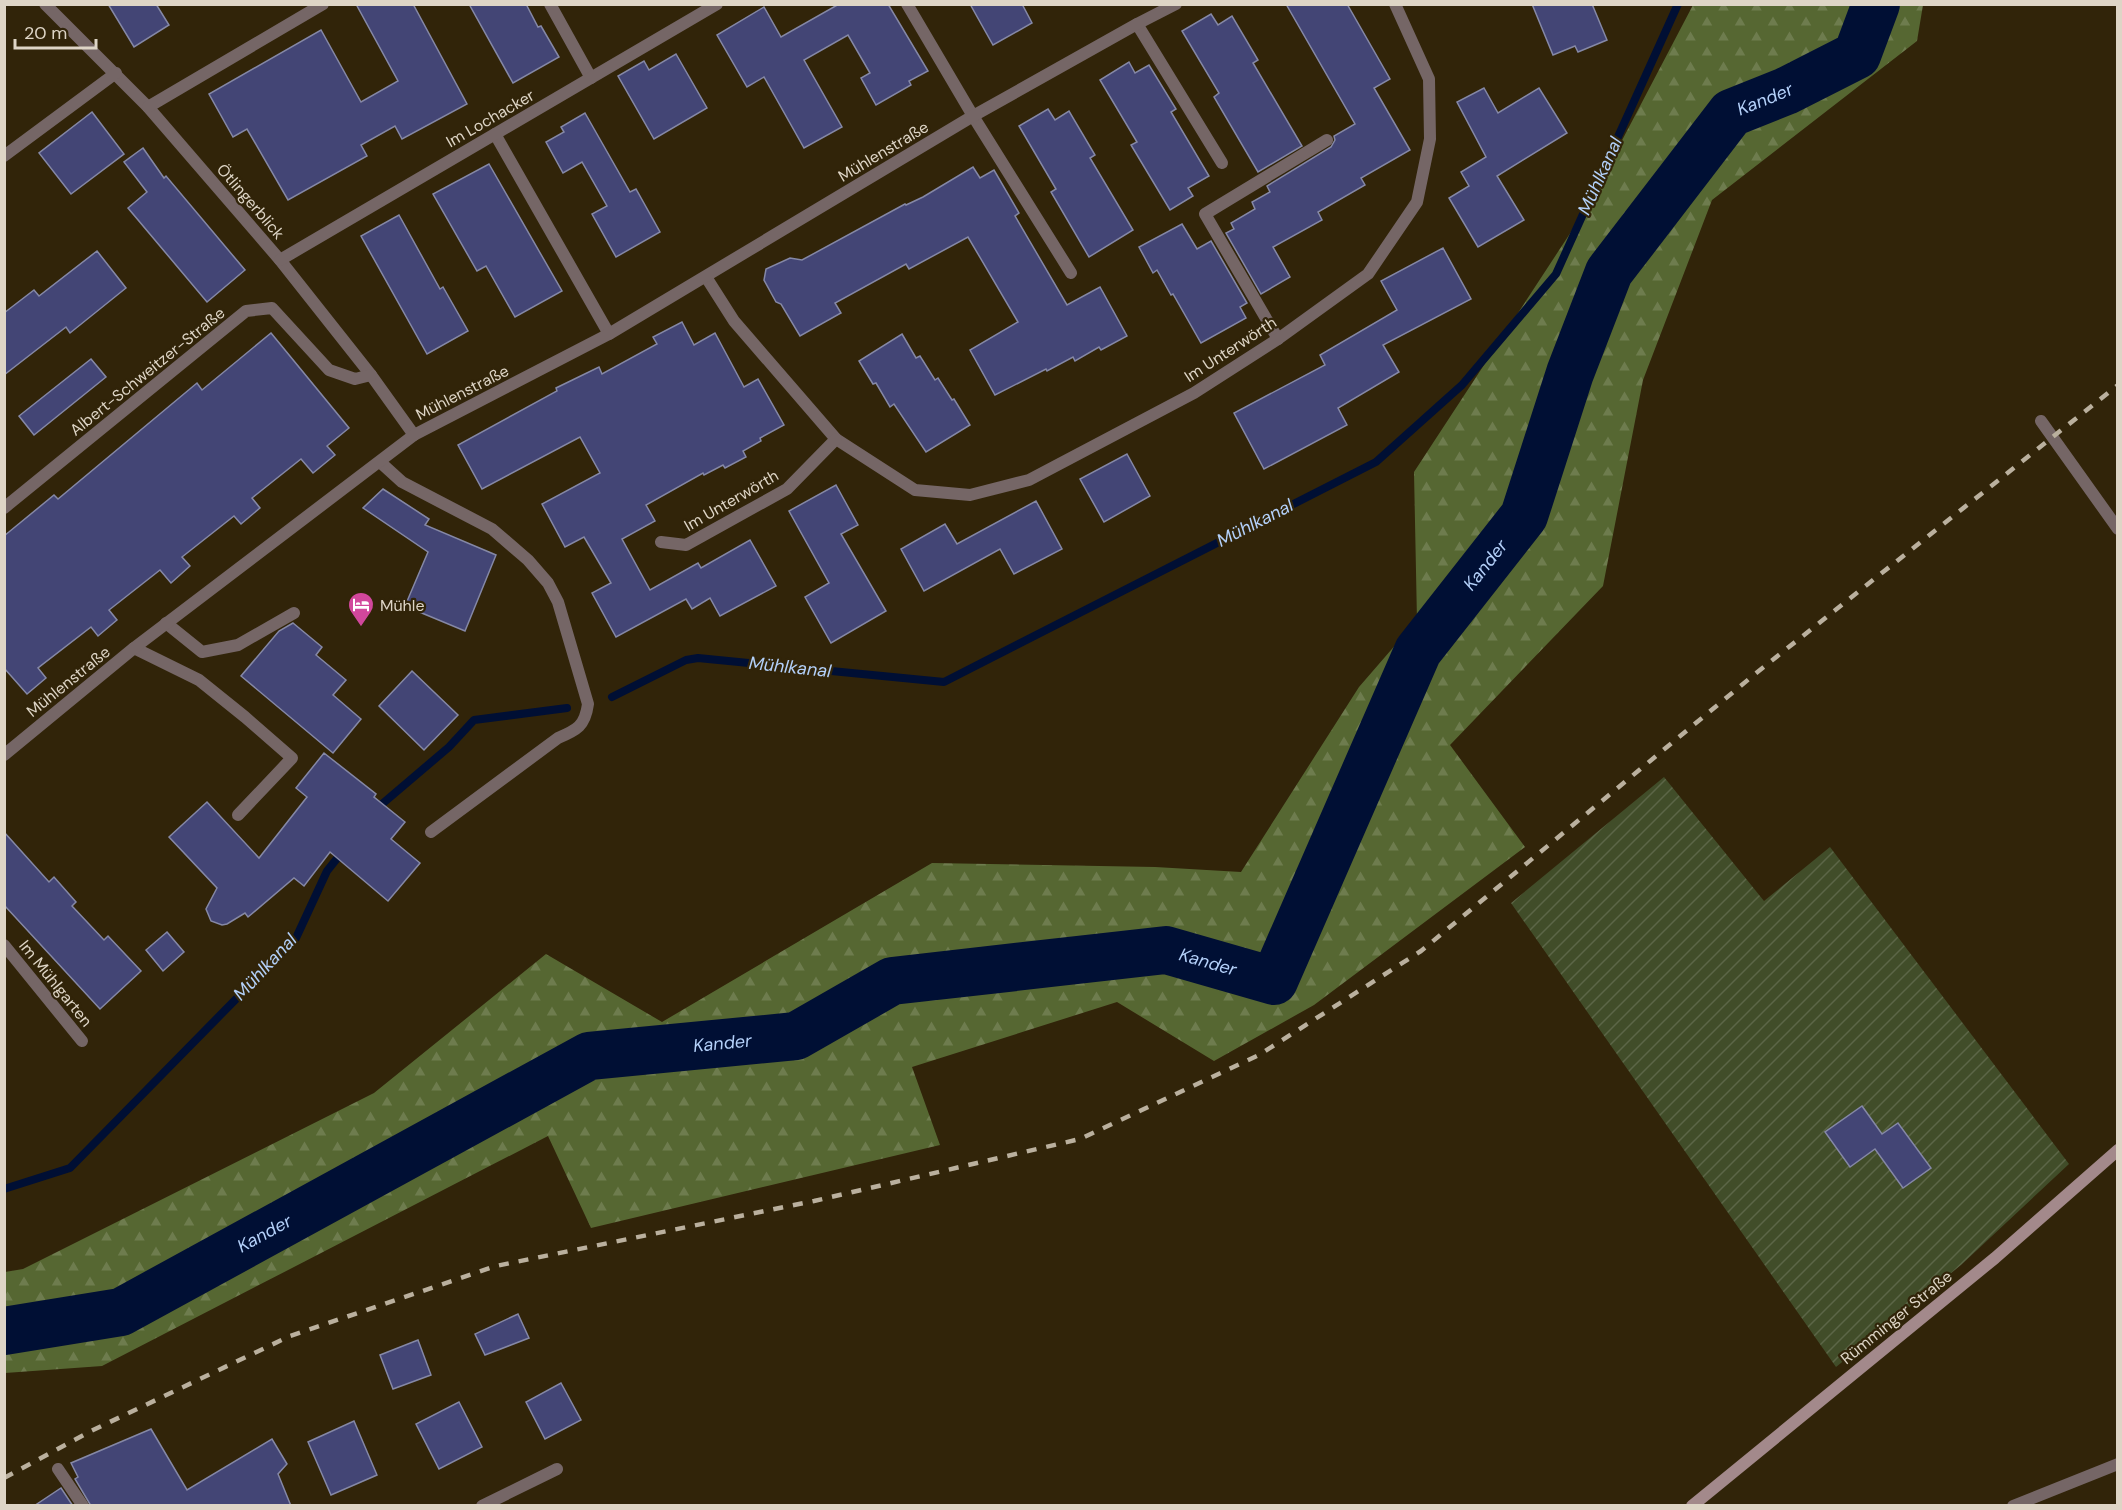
<svg xmlns="http://www.w3.org/2000/svg" width="2122" height="1510" viewBox="0 0 2122 1510" font-family="'DM Sans',sans-serif">
<style>
.forest{fill:url(#forest-firs)}
.garden{fill:url(#garden-furrows)}
.lines{fill:none;stroke-linecap:round;stroke-linejoin:round}
.stream{stroke:#000f34;stroke-width:8}
.river{stroke:#000f34;stroke-width:48}
.building{fill:#434575;stroke:#8588a6;stroke-width:1.5}
.lane{stroke:#756666;stroke-width:12}
.street{stroke:#756666;stroke-width:12}
.secondary{stroke:#a3898b;stroke-width:12}
.rail{stroke:#bab09e;stroke-width:4.5;stroke-dasharray:10 10;stroke-linecap:butt}
.labels{text-anchor:middle;stroke-width:4.5;stroke-linejoin:round;paint-order:stroke}
.street-label{font-size:16px;fill:#ded5c6;stroke:#312409}
.poi-label{font-size:16px;fill:#ded5c6;stroke:#312409;text-anchor:start}
.water-label{font-size:18px;font-style:italic;fill:#b3d0f9;stroke:#312409}
</style>
<defs>
<pattern id="forest-firs" width="22" height="20" patternUnits="userSpaceOnUse" patternTransform="scale(1.5)"><rect width="22" height="20" fill="#566732"/><path d="M5 1l3.5 6h-7zM16 11l3.5 6h-7z" fill="#6e7c4e"/></pattern>
<pattern id="garden-furrows" width="10" height="10" patternUnits="userSpaceOnUse" patternTransform="scale(1.5)"><rect width="10" height="10" fill="#414d29"/><path d="M-1 1l2-2M0 10L10 0M9 11l2-2" fill="none" stroke="#5c6647"/></pattern>
</defs>
<rect width="100%" height="100%" fill="#312409"/>
<polygon class="forest" points="1693,5 1923,5 1917,41 1712,200 1643,380 1603,586 1450,745 1525,847 1314,1005 1214,1061 1117,1002 912,1067 940,1145 591,1228 548,1136 102,1366 5,1373 5,1272 23,1269 374,1093 546,954 662,1022 932,863 1155,867 1241,872 1359,687 1417,620 1414,472 1586,209"/>
<polygon class="garden" points="1664,777 1764,901 1830,847 2069,1164 1961,1265 1836,1367 1511,903"/>
<g class="lines">
<g class="stream">
<polyline points="612,697 686,660 698,658 944,682 1376,462 1462,385 1556,274 1678,4"/>
<polyline points="375,810 449,747 474,720 567,708"/>
<polyline points="4,1189 70,1168 296,938 327,871 343,851"/>
</g>
<path class="river" id="s1" d="M4 1331 121 1312 589 1056 796 1036 892 981 1166 950 1274 981 1418 651 1524 516 1570 373 1609 272 1731 113 1786 91 1857 55 1876 4"/>
</g>
<g class="building">
<polygon points="108,4 156,4 169,25 134,47"/>
<polygon points="356,4 413,4 467,104 402,139 395,126 361,145 367,156 288,200 247,129 233,137 209,94 321,30 361,102 398,81"/>
<polygon points="469,4 526,4 538,27 541,26 559,57 513,83"/>
<polygon points="839,4 888,4 928,71 909,81 911,85 876,105 861,78 870,73 848,35 804,60 842,127 804,148 764,77 747,87 717,35 764,7 781,37"/>
<polygon points="970,4 1022,4 1032,23 993,45"/>
<polygon points="1286,4 1347,4 1390,79 1374,88 1410,150 1361,178 1365,185 1318,212 1322,220 1273,247 1290,277 1261,294 1226,233 1234,229 1231,223 1255,209 1252,202 1270,192 1267,186 1331,147 1335,140 1334,136 1355,124"/>
<polygon points="1532,4 1592,4 1607,40 1578,52 1575,46 1553,55"/>
<polygon points="1211,14 1218,25 1232,16 1258,60 1253,63 1302,146 1258,172 1214,97 1219,93 1182,31"/>
<polygon points="676,54 707,108 654,139 618,76 644,61 649,70"/>
<polygon points="1129,62 1135,73 1149,65 1176,109 1171,112 1209,176 1188,188 1193,196 1170,210 1131,145 1137,142 1100,80"/>
<polygon points="1484,88 1498,113 1539,88 1567,133 1497,176 1524,220 1478,247 1449,198 1469,186 1461,172 1486,157 1457,102"/>
<polygon points="1048,109 1055,120 1069,111 1095,155 1090,158 1133,230 1089,257 1051,192 1056,189 1019,126"/>
<polygon points="92,112 124,154 71,194 39,153"/>
<polygon points="585,113 630,192 636,189 660,232 616,257 592,214 607,206 582,162 563,173 546,142 564,132 561,127"/>
<polygon points="143,148 164,178 166,176 245,270 207,302 128,208 147,192 124,162"/>
<polygon points="489,164 562,291 515,317 486,266 477,271 433,194"/>
<polygon points="973,167 980,178 994,170 1019,213 1015,216 1067,305 1100,287 1127,336 1101,350 1099,347 1075,361 1073,357 1047,371 1046,369 995,395 970,350 1018,322 968,237 909,269 906,264 835,303 841,313 800,336 781,304 776,302 764,280 766,269 790,258 802,260 905,204 906,205 923,197"/>
<polygon points="399,215 440,289 443,287 468,331 427,354 361,236"/>
<polygon points="1182,224 1197,249 1211,241 1247,303 1240,307 1246,318 1201,343 1173,294 1171,295 1157,270 1153,273 1139,247"/>
<polygon points="1443,248 1471,299 1383,345 1399,372 1338,408 1347,425 1264,469 1234,413 1325,365 1320,355 1397,310 1381,281"/>
<polygon points="97,251 126,288 70,333 66,327 4,375 4,313 34,290 39,296"/>
<polygon points="682,322 694,345 715,333 744,387 758,379 784,425 760,438 761,441 743,451 746,457 725,468 723,465 704,475 703,473 646,505 655,521 622,539 650,590 698,563 701,568 750,540 776,586 720,616 710,598 692,609 686,599 616,637 592,593 611,583 584,537 565,547 542,504 600,473 580,437 482,489 458,445 557,391 556,388 599,367 602,374 657,344 653,337"/>
<polygon points="271,333 349,428 327,446 335,455 313,473 301,459 252,498 260,508 241,524 234,516 182,557 190,566 171,583 160,570 109,610 117,620 98,636 91,627 38,668 46,678 27,694 4,668 4,536 54,495 58,499 197,383 202,390"/>
<polygon points="902,334 916,358 920,356 935,380 938,378 952,400 954,399 970,425 926,452 894,404 890,407 876,383 873,384 859,361"/>
<polygon points="91,359 106,377 34,435 19,416"/>
<polygon points="1127,454 1150,496 1104,522 1080,479"/>
<polygon points="836,485 858,525 841,534 886,611 831,643 805,597 829,583 789,511"/>
<polygon points="383,489 429,519 425,525 496,555 465,631 405,606 428,552 363,508"/>
<polygon points="1036,501 1062,549 1014,574 1000,549 924,591 901,549 945,524 957,544"/>
<polygon points="293,623 322,647 316,655 346,680 333,695 361,719 333,753 241,676 279,631"/>
<polygon points="412,671 458,715 424,750 379,706"/>
<polygon points="324,753 376,794 374,797 405,822 391,839 420,863 388,901 330,852 304,886 294,878 248,917 245,913 227,924 222,925 211,921 206,909 217,888 169,837 207,802 259,858 307,797 296,788"/>
<polygon points="4,832 49,882 54,877 76,902 72,906 104,940 108,936 141,971 100,1009 4,905"/>
<polygon points="167,932 184,952 163,971 146,950"/>
<polygon points="1862,1106 1882,1134 1898,1123 1931,1168 1903,1188 1875,1149 1850,1167 1825,1132"/>
<polygon points="518,1314 529,1338 485,1355 475,1334"/>
<polygon points="418,1340 431,1375 393,1389 380,1355"/>
<polygon points="561,1383 581,1420 545,1439 526,1402"/>
<polygon points="459,1402 482,1447 439,1469 416,1424"/>
<polygon points="354,1421 377,1475 331,1495 308,1442"/>
<polygon points="151,1429 187,1490 272,1439 287,1464 278,1474 291,1506 91,1506 75,1479 78,1477 71,1463"/>
<polygon points="61,1488 73,1506 34,1506"/>
</g>
<g class="lines">
<g class="lane">
<polyline points="1137,24 1222,163"/>
<polyline points="1278,339 1205,214 1327,140"/>
<polyline points="2041,421 2118,529"/>
<path d="M380 462 402 482 492 529 528 560 548 583 558 602 588 704C585 726 577 730 558 738L431 832"/>
<polyline points="166,623 202,652 238,645 294,613"/>
<polyline points="134,648 199,680 245,717 292,758 238,815"/>
<polyline points="58,1469 83,1506"/>
<polyline points="482,1506 557,1469"/>
</g>
<g class="street">
<polyline points="45,4 148,107 280,260 371,375 414,435"/>
<polyline points="550,4 591,78"/>
<polyline points="907,4 973,116 1071,273"/>
<polyline points="148,107 323,4"/>
<polyline points="495,134 609,334"/>
<polyline points="4,156 116,73"/>
<polyline points="280,260 717,4"/>
<polyline points="706,277 734,321 836,439 915,490 970,495 1029,480 1194,393 1278,339 1368,274 1417,202 1430,139 1429,79 1395,4"/>
<polyline points="4,508 246,311 272,308 329,370 355,379 371,375"/>
<polyline points="661,542 686,545 787,489 836,439"/>
<polyline points="4,755 134,648 414,435 609,334 973,116 1137,24 1176,4"/>
<polyline points="4,945 82,1041"/>
<polyline points="2013,1506 2118,1464"/>
</g>
<polyline class="secondary" points="1692,1506 1995,1258 2118,1150"/>
<polyline class="rail" points="4,1478 91,1431 290,1336 496,1266 814,1201 1080,1139 1259,1055 1421,951 1755,674 2118,385"/>
</g>
<defs>
<symbol id="hotel-pin" viewBox="-11 -11 22 30"><path d="M0 17L-7.5 6A9.5 9.5 0 1 1 7.5 6Z" fill="#d1479c" stroke="#312409"/><path d="M-6-4.5h1.5V1H6V5H4.5V3h-9V5H-6ZM-4 0a1.8 1.8 0 1 1 3.6 0ZM.5 0V-2.5h3Q6-2.5 6 0Z" fill="#fff"/></symbol>
</defs>
<g fill-rule="evenodd">
<use href="#hotel-pin" x="346" y="590" width="30" height="40"/>
</g>
<g class="labels">
<g class="street-label">
<text transform="translate(490 118) rotate(-30)" y="6">Im Lochacker</text>
<text transform="translate(883 151) rotate(-31)" y="6">Mühlenstraße</text>
<text transform="translate(251 201) rotate(49)" y="6">Ötlingerblick</text>
<text transform="translate(1230 349) rotate(-33)" y="6">Im Unterwörth</text>
<text transform="translate(147 371) rotate(-39)" y="6">Albert-Schweitzer-Straße</text>
<text transform="translate(462 392) rotate(-27)" y="6">Mühlenstraße</text>
<text transform="translate(731 500) rotate(-30)" y="6">Im Unterwörth</text>
<text transform="translate(68 681) rotate(-39)" y="6">Mühlenstraße</text>
<text transform="translate(56 983) rotate(51)" y="6">Im Mühlgarten</text>
<text transform="translate(1896 1317) rotate(-39)" y="6">Rümminger Straße</text>
</g>
<g class="poi-label">
<text x="380" y="611">Mühle</text>
</g>
<g class="water-label">
<text dy="6" stroke="none"><textPath href="#s1" startOffset="2386">Kander</textPath></text>
<text transform="translate(1600 176) rotate(-66)" y="6">Mühlkanal</text>
<text transform="translate(1255 523) rotate(-27)" y="6">Mühlkanal</text>
<text dy="6" stroke="none"><textPath href="#s1" startOffset="1828">Kander</textPath></text>
<text transform="translate(790 667) rotate(6)" y="6">Mühlkanal</text>
<text dy="6" stroke="none"><textPath href="#s1" startOffset="1290">Kander</textPath></text>
<text transform="translate(265 967) rotate(-47)" y="6">Mühlkanal</text>
<text dy="6" stroke="none"><textPath href="#s1" startOffset="786">Kander</textPath></text>
<text dy="6" stroke="none"><textPath href="#s1" startOffset="282">Kander</textPath></text>
</g>
</g>
<rect width="2122" height="1510" fill="none" stroke="#ded5c6" stroke-width="12"/>
<path d="M15 39v9h81v-9" fill="none" stroke="#ded5c6" stroke-width="3"/>
<text x="24" y="39" font-size="18" fill="#ded5c6" stroke="#312409" stroke-width="4.5" paint-order="stroke">20 m</text>
</svg>
